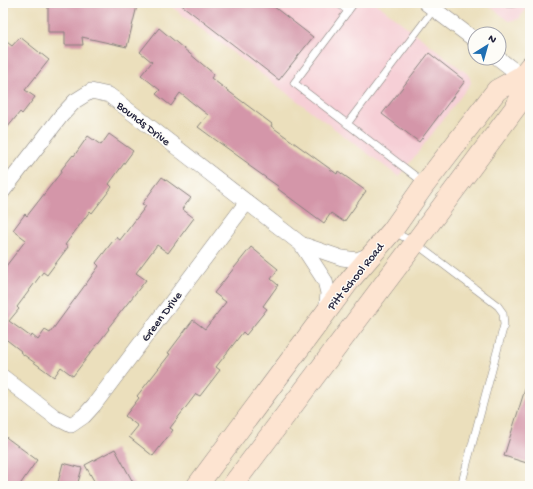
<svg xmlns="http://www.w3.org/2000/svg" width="533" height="489" viewBox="0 0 533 489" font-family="'Gochi Hand',sans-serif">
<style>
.built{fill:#f6cfd6}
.building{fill:#d496a9}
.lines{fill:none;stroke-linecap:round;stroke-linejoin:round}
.lane-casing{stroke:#86807c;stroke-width:8}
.street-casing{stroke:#86807c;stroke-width:16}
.secondary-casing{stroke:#86807c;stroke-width:22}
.lane{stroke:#fff;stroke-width:7}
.street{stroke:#fff;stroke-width:15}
.secondary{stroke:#fde4d1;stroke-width:21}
.labels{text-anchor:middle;stroke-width:3;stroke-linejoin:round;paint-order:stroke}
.street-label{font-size:12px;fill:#22223b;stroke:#fdfcf7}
</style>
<rect width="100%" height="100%" fill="#fdfcf7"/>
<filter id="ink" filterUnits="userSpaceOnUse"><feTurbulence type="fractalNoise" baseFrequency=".025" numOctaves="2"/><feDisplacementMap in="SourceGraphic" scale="8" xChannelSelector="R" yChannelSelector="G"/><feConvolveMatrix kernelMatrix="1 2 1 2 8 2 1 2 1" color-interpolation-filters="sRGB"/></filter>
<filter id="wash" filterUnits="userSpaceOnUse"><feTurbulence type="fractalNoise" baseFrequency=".012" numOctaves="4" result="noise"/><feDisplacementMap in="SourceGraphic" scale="16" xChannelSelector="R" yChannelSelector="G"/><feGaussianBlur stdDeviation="0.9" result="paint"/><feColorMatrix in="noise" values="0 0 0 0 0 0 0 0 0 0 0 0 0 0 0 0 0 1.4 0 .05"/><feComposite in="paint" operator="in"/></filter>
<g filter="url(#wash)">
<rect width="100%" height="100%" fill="#ebdfbc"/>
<g class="built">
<polygon points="169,3 376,3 469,75 471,83 399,177 168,4"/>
<polygon points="486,3 530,3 519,19 509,21"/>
</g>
<g id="blocks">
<g class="building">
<polygon points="48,3 125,3 137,6 127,47 82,37 83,45 65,45 65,32 48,32"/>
<polygon points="179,3 269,3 313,37 279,80"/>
<polygon points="159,28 214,74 211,78 272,124 271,126 337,174 338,171 366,191 344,222 331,213 324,223 278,189 279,187 248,165 249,164 213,138 198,127 208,115 180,93 171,106 156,94 160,90 141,75 152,62 140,52"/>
<polygon points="20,37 49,60 25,90 35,97 22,114 20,112 3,133 3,39 12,46"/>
<polygon points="429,53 465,81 419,142 382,114"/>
<polygon points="109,134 133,151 109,184 112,187 92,213 90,211 65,245 68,247 47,275 43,272 17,307 19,309 9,321 31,337 32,335 38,340 45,330 50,333 99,266 96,263 116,237 120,240 146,206 142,204 162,177 191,198 182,209 194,218 168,253 157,245 136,273 146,280 108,328 109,329 73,376 61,367 54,377 20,352 21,351 3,337 3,270 26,240 13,230 25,214 27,216 62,171 61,170 73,155 74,156 88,136 101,145"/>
<polygon points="251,247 278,269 271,279 278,285 263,306 267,309 246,335 243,332 216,367 220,370 200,396 196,394 170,428 173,430 153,456 129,437 138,426 125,416 139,398 137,396 170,354 168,353 193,320 205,329 226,302 214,293"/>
<polygon points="527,383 530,384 530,464 504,456"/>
<polygon points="3,435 37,460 19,486 3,486"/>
<polygon points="115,449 135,486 97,486 85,465"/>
<polygon points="63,463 82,468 77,486 57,486"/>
</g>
</g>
</g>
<g filter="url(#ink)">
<use href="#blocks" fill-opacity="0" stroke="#86807c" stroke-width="1"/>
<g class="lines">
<defs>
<g id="lane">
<polyline points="338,3 348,11"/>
<polyline points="354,3 294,83 423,182"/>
<polyline points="506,3 509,4 516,3"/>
<polyline points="347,124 434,9"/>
<polyline points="394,232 415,243 498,306 503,313 504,325 461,486"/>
</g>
<g id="street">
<polyline points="426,3 475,40"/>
<polyline points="498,58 529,82"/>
<polyline points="3,191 61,116 75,101 91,91 109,95 301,244 342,258 357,260 372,254"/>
<polyline points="301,244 325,281 328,293 326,312"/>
<polyline points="3,377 55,417 71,425 84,416 94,405 247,202"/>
</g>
<g id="secondary">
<polyline points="197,486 350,280 392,231 425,184 497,90 522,76 530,66"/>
<polyline points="232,486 415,243 518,104 522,76"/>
</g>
</defs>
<use href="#lane" class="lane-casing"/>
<use href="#street" class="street-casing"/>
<use href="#secondary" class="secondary-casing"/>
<use href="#lane" class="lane"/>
<use href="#street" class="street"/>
<use href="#secondary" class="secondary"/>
</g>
</g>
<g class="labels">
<g class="street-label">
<text transform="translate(144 123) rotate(38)" y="4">Bounds Drive</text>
<text transform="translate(355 276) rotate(-51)" y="4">Pitt School Road</text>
<text transform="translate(161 316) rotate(-53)" y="4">Green Drive</text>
</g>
</g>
<rect width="533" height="489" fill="none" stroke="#fdfcf7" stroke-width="16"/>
<g transform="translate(487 46) rotate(37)"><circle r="19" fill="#fdfcf7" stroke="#a5a5ac"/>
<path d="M0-3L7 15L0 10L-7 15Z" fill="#1f6fb2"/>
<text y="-6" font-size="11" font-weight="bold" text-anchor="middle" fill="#22223b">N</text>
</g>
</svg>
